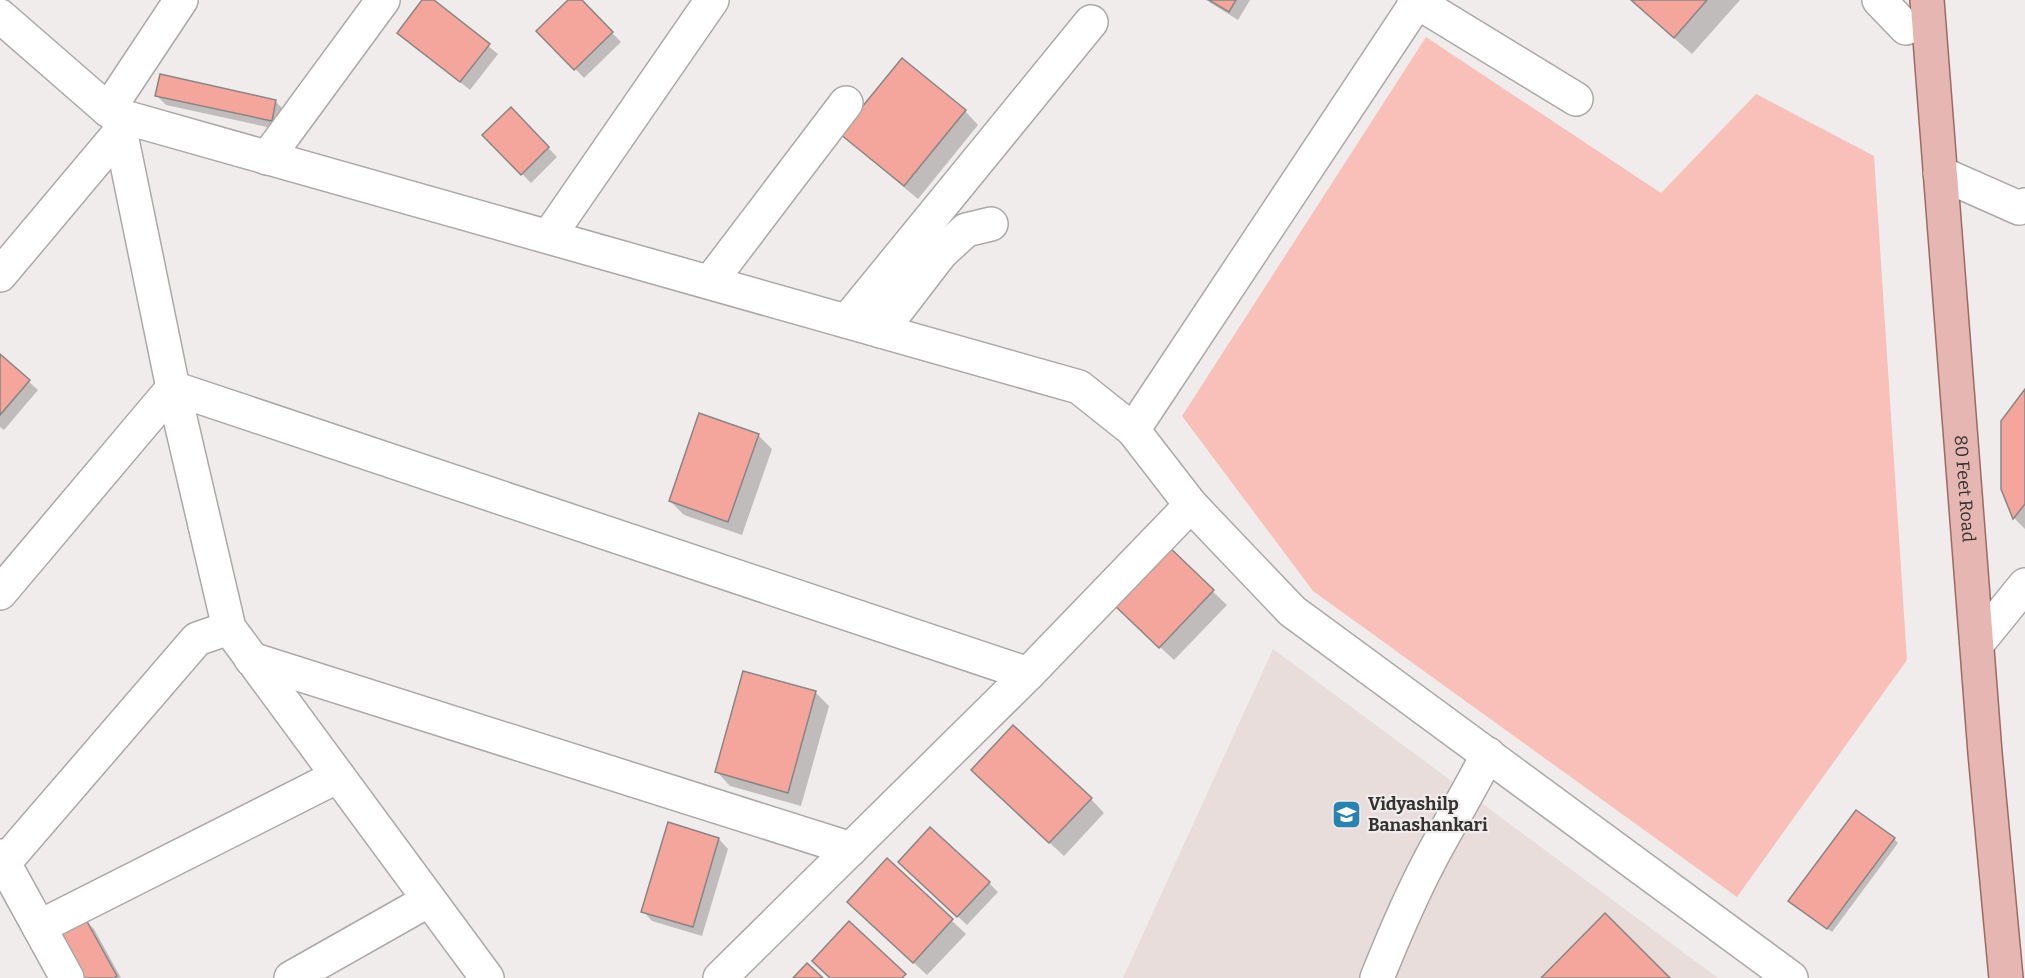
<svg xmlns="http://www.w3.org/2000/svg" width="2025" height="978" viewBox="0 0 2025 978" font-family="Bitter,serif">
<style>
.built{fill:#e9dddb}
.green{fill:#f9c0b9}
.shadow{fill:#0003}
.building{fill:#f4a59c;stroke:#898584;stroke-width:1.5}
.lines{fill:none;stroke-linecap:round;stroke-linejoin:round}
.minor-casing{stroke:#aca8a8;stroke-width:36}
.major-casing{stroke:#9d6963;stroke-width:36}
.minor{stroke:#fff;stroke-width:33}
.major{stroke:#e6b6b2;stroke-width:33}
.labels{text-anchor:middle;stroke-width:4.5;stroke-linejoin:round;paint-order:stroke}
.street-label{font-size:18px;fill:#333231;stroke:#f0eceb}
.poi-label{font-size:18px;font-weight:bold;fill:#333231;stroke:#f0eceb;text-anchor:start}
</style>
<rect width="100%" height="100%" fill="#f0eceb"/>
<polygon class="built" points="1273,649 1718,978 1123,978"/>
<polygon class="green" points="1426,37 1661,193 1756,94 1874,156 1907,660 1737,897 1313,591 1182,416"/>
<g class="shadow">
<polygon points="424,0 431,0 498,54 470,90 399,33"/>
<polygon points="571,0 580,0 621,42 584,78 539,31"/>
<polygon points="1206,0 1250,0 1238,20"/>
<polygon points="1631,0 1740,0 1692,54"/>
<polygon points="157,96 276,102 285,111 281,130 166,105"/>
<polygon points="511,109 557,157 531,183 484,135"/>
<polygon points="965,111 978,125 918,199 856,147 842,134"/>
<polygon points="0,356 38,390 4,430 0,427"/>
<polygon points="2025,392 2025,529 2014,518 2003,489"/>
<polygon points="758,435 772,449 742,535 684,515 670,501"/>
<polygon points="1167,548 1227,605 1174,660 1128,617"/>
<polygon points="815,692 829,706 801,806 730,786 717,772"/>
<polygon points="986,784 1091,799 1104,813 1064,856"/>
<polygon points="669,824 719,839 728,849 702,936 652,921 643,911"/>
<polygon points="1894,839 1898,843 1832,932 1795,905"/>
<polygon points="887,860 966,934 927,975 862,915"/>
<polygon points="909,871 989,883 998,892 967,925"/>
<polygon points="85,920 94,929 121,978 72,978"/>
</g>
<g class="building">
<polygon points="422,0 434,0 490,44 460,82 397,33"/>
<polygon points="568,0 582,0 613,32 574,70 536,31"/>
<polygon points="1209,0 1236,0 1229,12"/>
<polygon points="1631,0 1707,0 1674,38"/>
<polygon points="902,58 966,110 904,186 840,134"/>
<polygon points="160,74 276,100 272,121 155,96"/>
<polygon points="511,107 549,147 521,175 482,135"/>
<polygon points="0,354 30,380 0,415"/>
<polygon points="2025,389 2025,504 2013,519 2001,489 2001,421"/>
<polygon points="699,413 759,434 728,522 669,501"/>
<polygon points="1167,545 1214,590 1159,648 1112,603"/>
<polygon points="743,671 816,691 788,793 715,772"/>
<polygon points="1013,725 1092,798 1049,843 971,770"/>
<polygon points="1856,810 1895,838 1827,929 1788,901"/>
<polygon points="668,822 719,838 693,927 641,912"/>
<polygon points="930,827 990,882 957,917 898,862"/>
<polygon points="887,858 953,919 913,963 847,902"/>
<polygon points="1605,913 1670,978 1541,978"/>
<polygon points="85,918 117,976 114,978 70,978 48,938"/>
<polygon points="849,921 906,974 902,978 830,978 812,961"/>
<polygon points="807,963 823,978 793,978"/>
</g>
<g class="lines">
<defs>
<g id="minor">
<polyline points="1879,0 1906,28"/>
<polyline points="1417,2 1576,99"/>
<polyline points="0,16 108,110 117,115 1079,387 1133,430 1191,505 1292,611 1791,978"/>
<polyline points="108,110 181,0"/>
<polyline points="117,115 173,388 229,628 487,978"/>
<polyline points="267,158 383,0"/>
<polyline points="1940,173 2019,208 2025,205"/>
<polyline points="549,236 712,0"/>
<polyline points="0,275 120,132"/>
<polyline points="710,282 846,103"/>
<polyline points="847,321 1091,22"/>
<polyline points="881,331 941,253 966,230 991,224"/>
<polyline points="1133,430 1417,2 1414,0"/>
<polyline points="0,593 173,388 1028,674"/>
<polyline points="1977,644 2025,585"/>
<polyline points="251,659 851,849"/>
<polyline points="0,856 67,978"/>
<polyline points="4,863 197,639 229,628"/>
<polyline points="39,927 338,776"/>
<polyline points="291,978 429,900"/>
<polyline points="720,978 1028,674 1191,505"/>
<path d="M1377 978C1393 938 1410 898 1430 860 1449 824 1470 790 1488 754"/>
</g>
<g id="major">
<path id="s1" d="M1927 0 1985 753 2006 978"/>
</g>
</defs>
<use href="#minor" class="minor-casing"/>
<use href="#major" class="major-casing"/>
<use href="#minor" class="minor"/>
<use href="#major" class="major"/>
</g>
<defs>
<symbol id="school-square" viewBox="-11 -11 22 22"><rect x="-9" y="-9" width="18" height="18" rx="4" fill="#2a82b1" stroke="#f0eceb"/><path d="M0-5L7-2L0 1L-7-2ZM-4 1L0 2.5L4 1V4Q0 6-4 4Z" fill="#fff"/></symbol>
</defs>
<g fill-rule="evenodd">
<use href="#school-square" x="1330" y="798" width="33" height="33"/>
</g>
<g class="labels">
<g class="street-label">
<text dy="6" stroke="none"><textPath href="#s1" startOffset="490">80 Feet Road</textPath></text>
</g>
<g class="poi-label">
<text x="1368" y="810">Vidyashilp<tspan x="1368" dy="21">Banashankari</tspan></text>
</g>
</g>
</svg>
